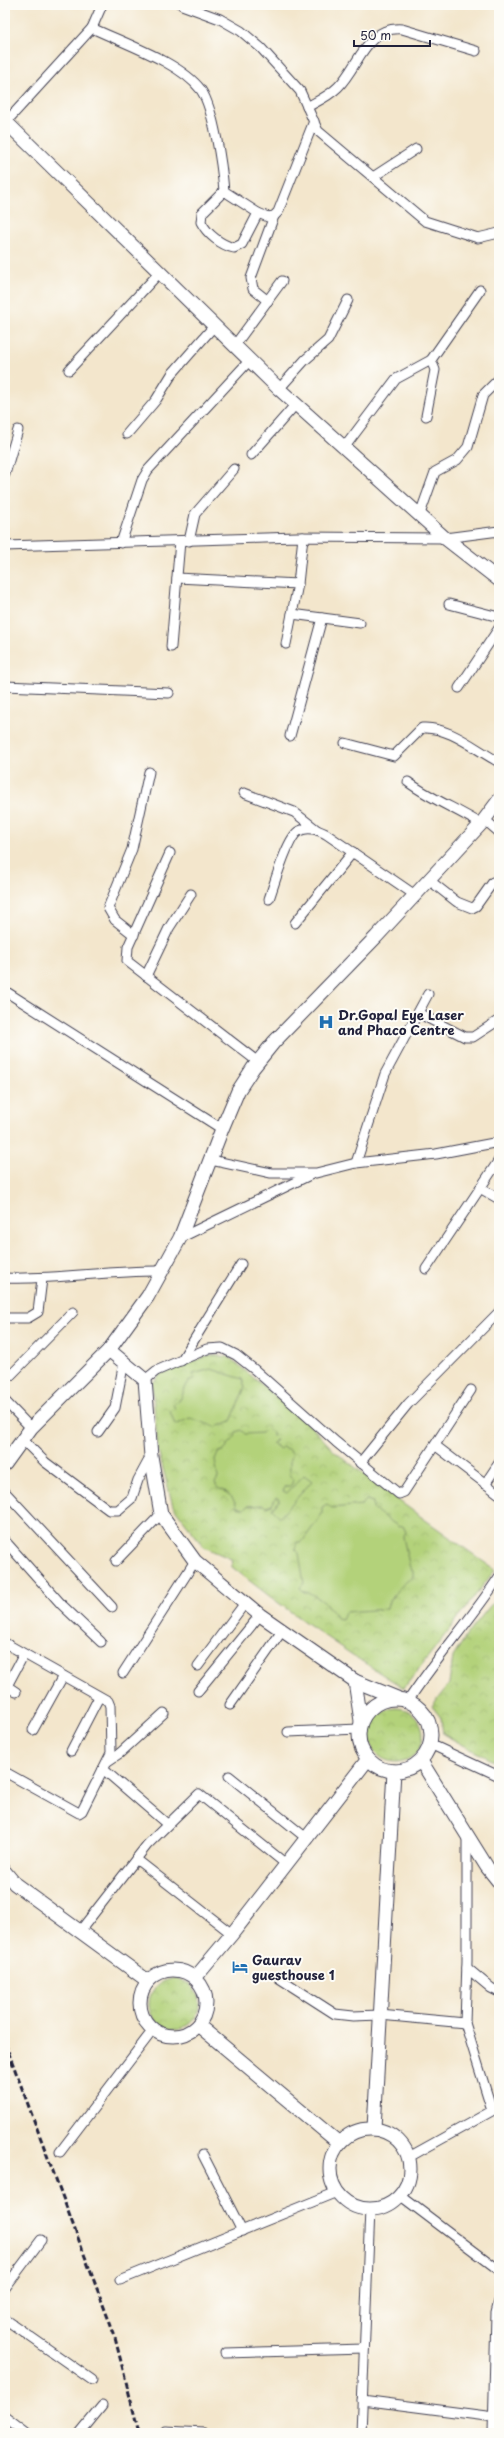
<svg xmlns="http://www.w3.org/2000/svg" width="504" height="2438" viewBox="0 0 504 2438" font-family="'Playpen Sans',sans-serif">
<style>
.park{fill:url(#park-crowns);stroke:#6a7a5a}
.pitch{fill:#b3d27a;stroke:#6a7a5a}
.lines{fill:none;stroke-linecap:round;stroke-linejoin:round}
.street-casing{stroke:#413f51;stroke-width:11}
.secondary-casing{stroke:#413f51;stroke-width:15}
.street{stroke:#fff;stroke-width:9}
.secondary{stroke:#fff;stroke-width:13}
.rail{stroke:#22223b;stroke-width:3;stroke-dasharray:6 3;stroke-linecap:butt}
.labels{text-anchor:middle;stroke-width:4;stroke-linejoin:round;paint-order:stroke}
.poi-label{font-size:13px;font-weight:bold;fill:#22223b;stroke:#fdfcf7;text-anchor:start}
</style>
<defs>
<pattern id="park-crowns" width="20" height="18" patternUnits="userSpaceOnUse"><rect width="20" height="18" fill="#b3d27a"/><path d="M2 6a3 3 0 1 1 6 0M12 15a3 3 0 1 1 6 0" fill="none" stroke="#9ab46a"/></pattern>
</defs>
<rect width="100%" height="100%" fill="#fdfcf7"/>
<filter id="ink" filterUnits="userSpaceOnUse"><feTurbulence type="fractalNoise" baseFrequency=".025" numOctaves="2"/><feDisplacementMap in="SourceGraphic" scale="8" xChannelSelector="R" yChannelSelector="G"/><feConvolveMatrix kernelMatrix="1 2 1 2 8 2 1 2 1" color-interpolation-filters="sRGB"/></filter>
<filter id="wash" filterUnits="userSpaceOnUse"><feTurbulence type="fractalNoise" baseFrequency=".012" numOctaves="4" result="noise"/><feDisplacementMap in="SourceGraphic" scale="16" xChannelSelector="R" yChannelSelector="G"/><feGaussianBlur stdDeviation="0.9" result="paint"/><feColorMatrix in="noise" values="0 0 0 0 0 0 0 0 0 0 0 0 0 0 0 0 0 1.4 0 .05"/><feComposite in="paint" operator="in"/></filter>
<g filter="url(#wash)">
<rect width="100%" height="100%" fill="#f3e6cc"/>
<g class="park">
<path d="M210 1355 229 1357 312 1427 335 1452 402 1503 495 1570 404 1688C344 1651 287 1611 232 1567L231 1559 204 1547 173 1506 158 1450 152 1384 160 1374Z"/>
<polygon points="499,1595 499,1763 489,1759 443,1734 441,1718 432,1706 449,1684 453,1657 468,1633"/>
<circle cx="396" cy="1735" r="27"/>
<circle cx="174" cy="2004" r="25"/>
</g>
<g class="pitch">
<polygon points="211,1369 242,1379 245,1387 231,1421 216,1427 190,1418 175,1425 170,1411 175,1409 173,1404 180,1400 188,1382 195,1379 193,1374"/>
<path d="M266 1429 273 1432V1436L276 1439 272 1443 280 1449 282 1447 290 1450 293 1455 290 1458V1476L293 1480 291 1486H286L283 1491 287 1493 304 1475 312 1481 280 1517 272 1509 280 1500 276 1497 272 1505 266 1507 263 1505 247 1506 244 1509 237 1507C235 1499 227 1490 219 1489L215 1483 218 1478 215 1459 219 1452 223 1451 235 1437 236 1432 241 1430 245 1434 262 1433Z"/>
<path d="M366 1500 373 1502V1509L399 1527 403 1526 406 1532 403 1537 410 1568 413 1571V1577C404 1582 387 1599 387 1609L345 1612 342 1619 336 1618C333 1608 314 1592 304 1592L300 1588 304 1583 299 1553 295 1549 297 1542H302L322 1514V1507L327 1504 332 1508 362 1505Z"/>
</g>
</g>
<g filter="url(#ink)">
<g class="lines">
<defs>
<g id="street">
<path d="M102 5 92 28C123 43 180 62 201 90 214 109 222 167 224 191L202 213 201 222C207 234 221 245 234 248L242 244 258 213 224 191"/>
<polyline points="182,5 220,19 241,31 261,48 300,91 318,131 425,221 478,238 499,233"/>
<path d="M307 107C318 101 329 96 338 87 359 66 366 26 402 29L476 51"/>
<polyline points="6,122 92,28"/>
<polyline points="373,177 416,149"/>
<polyline points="258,213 268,217 274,216 278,212 314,121"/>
<polyline points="268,301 253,289 251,278 274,216"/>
<polyline points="235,345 282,281"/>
<polyline points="69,370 161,271"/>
<polyline points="279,389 305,360 328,340 348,300"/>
<polyline points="426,416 435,370 431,360"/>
<polyline points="127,434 156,400 172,374 215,325"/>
<polyline points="344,448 396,379 431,360 480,290"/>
<polyline points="251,455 296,404"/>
<polyline points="5,474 18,430"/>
<polyline points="420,514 435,472 457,460 468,447 483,395 499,379"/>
<polyline points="189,541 195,514 234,469"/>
<polyline points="121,543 142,480 148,470 250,360"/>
<polyline points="5,546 297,537 445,538 499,531"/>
<polyline points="177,578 298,584"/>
<polyline points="449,604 499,617"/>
<polyline points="292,614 360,623"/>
<polyline points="286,644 298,584 303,537"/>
<polyline points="171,647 180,541"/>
<polyline points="5,686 169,693"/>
<polyline points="459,688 499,628"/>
<polyline points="290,736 322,618"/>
<path d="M345 743 394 756 422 728C449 726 476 750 499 762"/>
<path d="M408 782C431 799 457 809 481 824"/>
<polyline points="244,793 294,812 317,830"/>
<polyline points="484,819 499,832"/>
<polyline points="170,853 128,947 127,961 258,1062"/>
<polyline points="429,880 457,902 472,908 476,906 493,882"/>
<path d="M269 899C274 885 288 836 299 831 309 826 318 830 326 834L415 895"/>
<polyline points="295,923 353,852"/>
<polyline points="134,935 115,920 108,908 132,849 149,772"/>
<polyline points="146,976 169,928 191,894"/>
<polyline points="5,991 222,1129"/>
<polyline points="418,1013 465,1037 473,1037 499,1020"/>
<polyline points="211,1160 271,1173 316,1173 356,1163 436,1154 499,1142"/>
<polyline points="356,1163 385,1074 428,994"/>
<polyline points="480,1188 499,1199"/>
<polyline points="180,1238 312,1174"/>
<polyline points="426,1269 499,1160"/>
<path d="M5 1278C59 1280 109 1270 163 1271"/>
<polyline points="5,1318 28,1318 38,1312 42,1279"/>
<polyline points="181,1361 241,1264"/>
<polyline points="145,1380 156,1371 207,1349 222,1348 236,1355 255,1370 336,1442 399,1494 404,1492 471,1390"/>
<polyline points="5,1381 73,1312"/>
<polyline points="5,1401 31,1428"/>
<polyline points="98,1432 115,1408 124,1362"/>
<polyline points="22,1439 45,1462 109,1510 118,1510 132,1498 138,1480 151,1456"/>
<polyline points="436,1446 499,1494"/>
<polyline points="360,1463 408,1404 499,1312"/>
<polyline points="485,1484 499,1463"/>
<polyline points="5,1492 112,1607"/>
<polyline points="5,1541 62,1605 101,1642"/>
<polyline points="116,1561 161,1514"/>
<polyline points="5,1643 108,1701 110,1706 111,1753 82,1811 79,1813 5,1772"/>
<polyline points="198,1666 245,1603"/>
<polyline points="123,1673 195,1561"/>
<polyline points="198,1691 260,1615"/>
<polyline points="16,1692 7,1686 24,1654"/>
<path d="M408 1701C436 1658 471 1620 499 1577"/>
<polyline points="230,1705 282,1631"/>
<polyline points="33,1730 63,1676"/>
<polyline points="288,1732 359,1729"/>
<polyline points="430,1744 499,1776"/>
<polyline points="71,1751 99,1697"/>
<polyline points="108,1761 120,1753 164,1713"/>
<polyline points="103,1769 167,1824"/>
<polyline points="229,1776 305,1837"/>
<polyline points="467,1836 467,1961 465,2023 492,2110"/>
<polyline points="136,1859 232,1934"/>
<polyline points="80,1931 147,1845 199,1794 286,1864"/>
<polyline points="467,1968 491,1988 499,1992"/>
<polyline points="279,1978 335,2014 353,2016 380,2015 465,2023"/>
<polyline points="60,2152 153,2030"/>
<polyline points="203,2155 242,2231"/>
<polyline points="409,2157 499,2107"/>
<polyline points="401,2196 499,2270"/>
<polyline points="120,2280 337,2192"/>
<polyline points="5,2288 41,2240"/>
<polyline points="5,2319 92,2380"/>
<polyline points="225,2353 364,2349"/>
<polyline points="362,2400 494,2417"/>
<polyline points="5,2417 26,2433"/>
<polyline points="166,2431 204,2433"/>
<polyline points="80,2433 102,2406"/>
<polyline points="361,2433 370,2209"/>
<polyline points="493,2433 496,2313 499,2301"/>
</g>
<g id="secondary">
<polyline points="5,121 279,389 445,538 499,580"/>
<polyline points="109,1350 145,1380 151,1456 161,1514 195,1561 260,1615 355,1681 397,1698"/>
<polyline points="5,1464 31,1428 109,1350 148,1296 180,1238 222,1129 238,1091 253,1068 274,1042 376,937 481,824 499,800"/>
<polyline points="355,1681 361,1721"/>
<circle cx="395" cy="1735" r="36"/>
<polyline points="421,1761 487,1867 499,1882"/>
<polyline points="5,1872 15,1884 148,1981"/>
<circle cx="173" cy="2003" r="33"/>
<polyline points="195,1978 232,1934 368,1759"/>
<polyline points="198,2025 339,2143"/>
<polyline points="374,2128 394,1771"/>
<circle cx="370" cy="2169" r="40"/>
</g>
</defs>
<use href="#street" class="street-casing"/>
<use href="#secondary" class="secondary-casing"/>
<use href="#street" class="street"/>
<use href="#secondary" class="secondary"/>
<polyline class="rail" points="5,2043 114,2334 139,2433"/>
</g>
</g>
<defs>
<symbol id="hospital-bare" viewBox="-9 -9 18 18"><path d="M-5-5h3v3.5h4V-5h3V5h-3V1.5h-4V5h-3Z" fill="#1f6fb2" stroke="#fdfcf7" stroke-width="2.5" paint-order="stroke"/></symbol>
<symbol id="hotel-bare" viewBox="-9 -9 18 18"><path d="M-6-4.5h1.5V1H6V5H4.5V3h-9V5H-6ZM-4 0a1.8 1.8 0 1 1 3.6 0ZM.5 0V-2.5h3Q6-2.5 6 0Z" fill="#1f6fb2" stroke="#fdfcf7" stroke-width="2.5" paint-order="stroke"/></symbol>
</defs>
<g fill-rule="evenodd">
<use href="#hospital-bare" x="315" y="1011" width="22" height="22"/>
<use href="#hotel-bare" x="229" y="1956" width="22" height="22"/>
</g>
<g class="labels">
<g class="poi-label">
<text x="338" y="1020">Dr.Gopal Eye Laser<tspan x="338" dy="15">and Phaco Centre</tspan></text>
<text x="252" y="1965">Gaurav<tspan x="252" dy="15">guesthouse 1</tspan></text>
</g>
</g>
<rect width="504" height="2438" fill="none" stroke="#fdfcf7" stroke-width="20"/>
<path d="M354 40v6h76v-6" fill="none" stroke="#22223b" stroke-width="2"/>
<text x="360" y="40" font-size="12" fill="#22223b" stroke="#fdfcf7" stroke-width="3" paint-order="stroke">50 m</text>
</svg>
